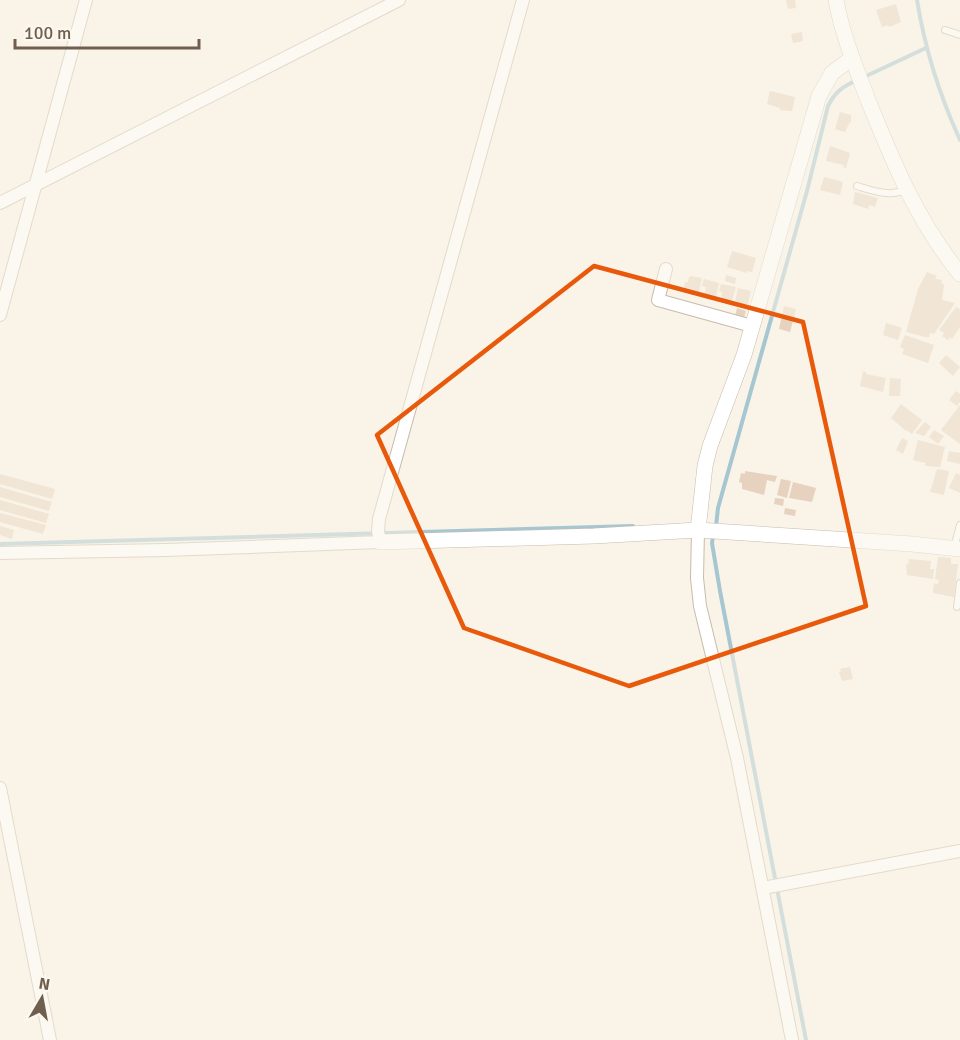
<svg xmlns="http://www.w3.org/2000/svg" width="960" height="1040" viewBox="0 0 960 1040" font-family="Signika,sans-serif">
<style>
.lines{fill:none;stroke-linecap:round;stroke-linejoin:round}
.stream{stroke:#a6c6d1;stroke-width:4}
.building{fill:#e6d2be}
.service-casing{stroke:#c7bbad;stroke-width:8}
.minor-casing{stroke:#c7bbad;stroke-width:14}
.tertiary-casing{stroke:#c7bbad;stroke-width:16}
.service{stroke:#fff;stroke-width:6}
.minor{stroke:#fff;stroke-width:12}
.tertiary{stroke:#fff;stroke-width:15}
.marked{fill:none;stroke:#e8590c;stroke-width:4.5;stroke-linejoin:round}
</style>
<rect width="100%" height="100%" fill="#f9f4e7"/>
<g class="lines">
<g class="stream">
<path d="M917 0C925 50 939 94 960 140"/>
<polyline points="864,77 926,48"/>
<path d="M716 526 718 508 807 191 828 106C835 92 842 87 857 80"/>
<polyline points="713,536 712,543 720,591 806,1040"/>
<polyline points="0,544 633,526"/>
</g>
</g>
<g class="building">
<polygon points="786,0 795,0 796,8 788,9"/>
<polygon points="896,4 901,22 889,27 888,25 882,27 876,10"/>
<polygon points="802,32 803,41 793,43 791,34"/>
<polygon points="770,91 795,97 792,111 780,110 780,108 767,104"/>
<polygon points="840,112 851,115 851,123 850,122 845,132 835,129"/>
<polygon points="830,146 850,153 846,168 843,167 844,165 826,161"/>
<polygon points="824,177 843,182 840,195 820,190"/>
<polygon points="855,192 878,198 875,207 869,205 868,209 853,204"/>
<polygon points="732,251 756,258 752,272 747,271 747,273 727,267"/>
<polygon points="927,272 937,276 935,279 942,280 941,282 944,285 942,300 955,303 934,334 930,333 929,338 906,332 918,289"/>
<polygon points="726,275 736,278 735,284 725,281"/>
<polygon points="691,276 702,278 699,292 698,294 693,293 693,295 683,291 685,282 688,282 689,277"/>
<polygon points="704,279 719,283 715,300 704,295 706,287 702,286"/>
<polygon points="721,284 736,287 731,304 721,299 722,292 719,291"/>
<polygon points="738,288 751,291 748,304 739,305 739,302 735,301"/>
<polygon points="784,306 796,309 790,332 779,329"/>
<polygon points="956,307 960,309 960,327 952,339 950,337 948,340 942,336 944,333 939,330"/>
<polygon points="737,308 746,311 744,318 735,316"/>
<polygon points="886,323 902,328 898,340 883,335"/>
<polygon points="905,335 934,345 928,363 902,354 904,349 900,347"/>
<polygon points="946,355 960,367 953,376 939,363"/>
<polygon points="863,371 866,372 866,374 886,378 883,392 860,386"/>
<polygon points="890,378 901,379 900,396 889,396"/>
<polygon points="956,391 960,394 960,402 957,406 949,400"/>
<polygon points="901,404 922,420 912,434 906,430 906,431 891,418"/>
<polygon points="960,405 960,444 941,430"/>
<polygon points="925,422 931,427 924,436 915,433"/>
<polygon points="934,430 944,436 938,444 929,437"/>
<polygon points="902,438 908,441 903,454 896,450"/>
<polygon points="918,440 945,447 940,467 925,466 926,463 913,460"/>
<polygon points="949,451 960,453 960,464 947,461"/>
<polygon points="937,469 949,471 944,495 930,492"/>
<polygon points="745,471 777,476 775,482 767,480 764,495 742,489 742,483 739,482 741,473 745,474"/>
<polygon points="956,473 960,475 960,493 949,488"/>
<polygon points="0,474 55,489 52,499 0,484"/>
<polygon points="781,479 791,481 787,498 777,495"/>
<polygon points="793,482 816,488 812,502 789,498"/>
<polygon points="0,487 52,502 49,511 0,497"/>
<polygon points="775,498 784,499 783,506 774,504"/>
<polygon points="0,500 49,514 46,523 0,510"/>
<polygon points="785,508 796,510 795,516 784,514"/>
<polygon points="0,513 46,525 43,534 0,522"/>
<polygon points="0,526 14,530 12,539 0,535"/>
<polygon points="938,557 951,558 951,564 958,564 954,597 933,593 934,583 938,584 939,580 935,579"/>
<polygon points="909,559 931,561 930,569 934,569 933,579 907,575 906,564 908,565"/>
<polygon points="850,667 853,679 842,681 839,672 841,672 840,669"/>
</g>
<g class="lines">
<defs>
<g id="service">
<polyline points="945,30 960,35"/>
<path d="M857 186C874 191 889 197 906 190"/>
<polyline points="954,548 960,525"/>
<polyline points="957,607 960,583"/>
</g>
<g id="minor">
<polyline points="0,203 399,0"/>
<polyline points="666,269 658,300 752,326"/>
<polyline points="0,315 86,0"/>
<polyline points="698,530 697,578 700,606 737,758 792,1040"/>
<polyline points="0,553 166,550 380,542 378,531 379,519 523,0"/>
<polyline points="0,788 50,1040"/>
<polyline points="763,888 960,851"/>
</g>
<g id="tertiary">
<path d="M836 0C842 34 856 68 868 100 894 164 916 219 960 274"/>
<polyline points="698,530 705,466 710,446 744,355 819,96 832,73 852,58"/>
<polyline points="380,542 594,536 698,530 912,544 960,549"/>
</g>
</defs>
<use href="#service" class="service-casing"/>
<use href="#minor" class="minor-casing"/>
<use href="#tertiary" class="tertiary-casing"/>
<use href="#service" class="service"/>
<use href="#minor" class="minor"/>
<use href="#tertiary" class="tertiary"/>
</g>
<path d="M0 0H960V1040H0ZM594 266 803 322 866 606 629 686 464 628 377 435Z" fill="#f9f4e7" fill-opacity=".55" fill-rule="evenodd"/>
<path class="marked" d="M594 266 803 322 866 606 629 686 464 628 377 435Z"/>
<g transform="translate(42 998) rotate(10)" stroke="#fcf8ed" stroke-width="4.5" paint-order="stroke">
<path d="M0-4.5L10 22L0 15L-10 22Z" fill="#705e4f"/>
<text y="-9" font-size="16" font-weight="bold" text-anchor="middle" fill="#705e4f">N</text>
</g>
<path d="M15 39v9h184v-9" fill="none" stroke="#705e4f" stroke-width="3"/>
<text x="24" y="39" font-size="18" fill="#705e4f" stroke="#fcf8ed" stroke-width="4.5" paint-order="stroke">100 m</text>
</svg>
